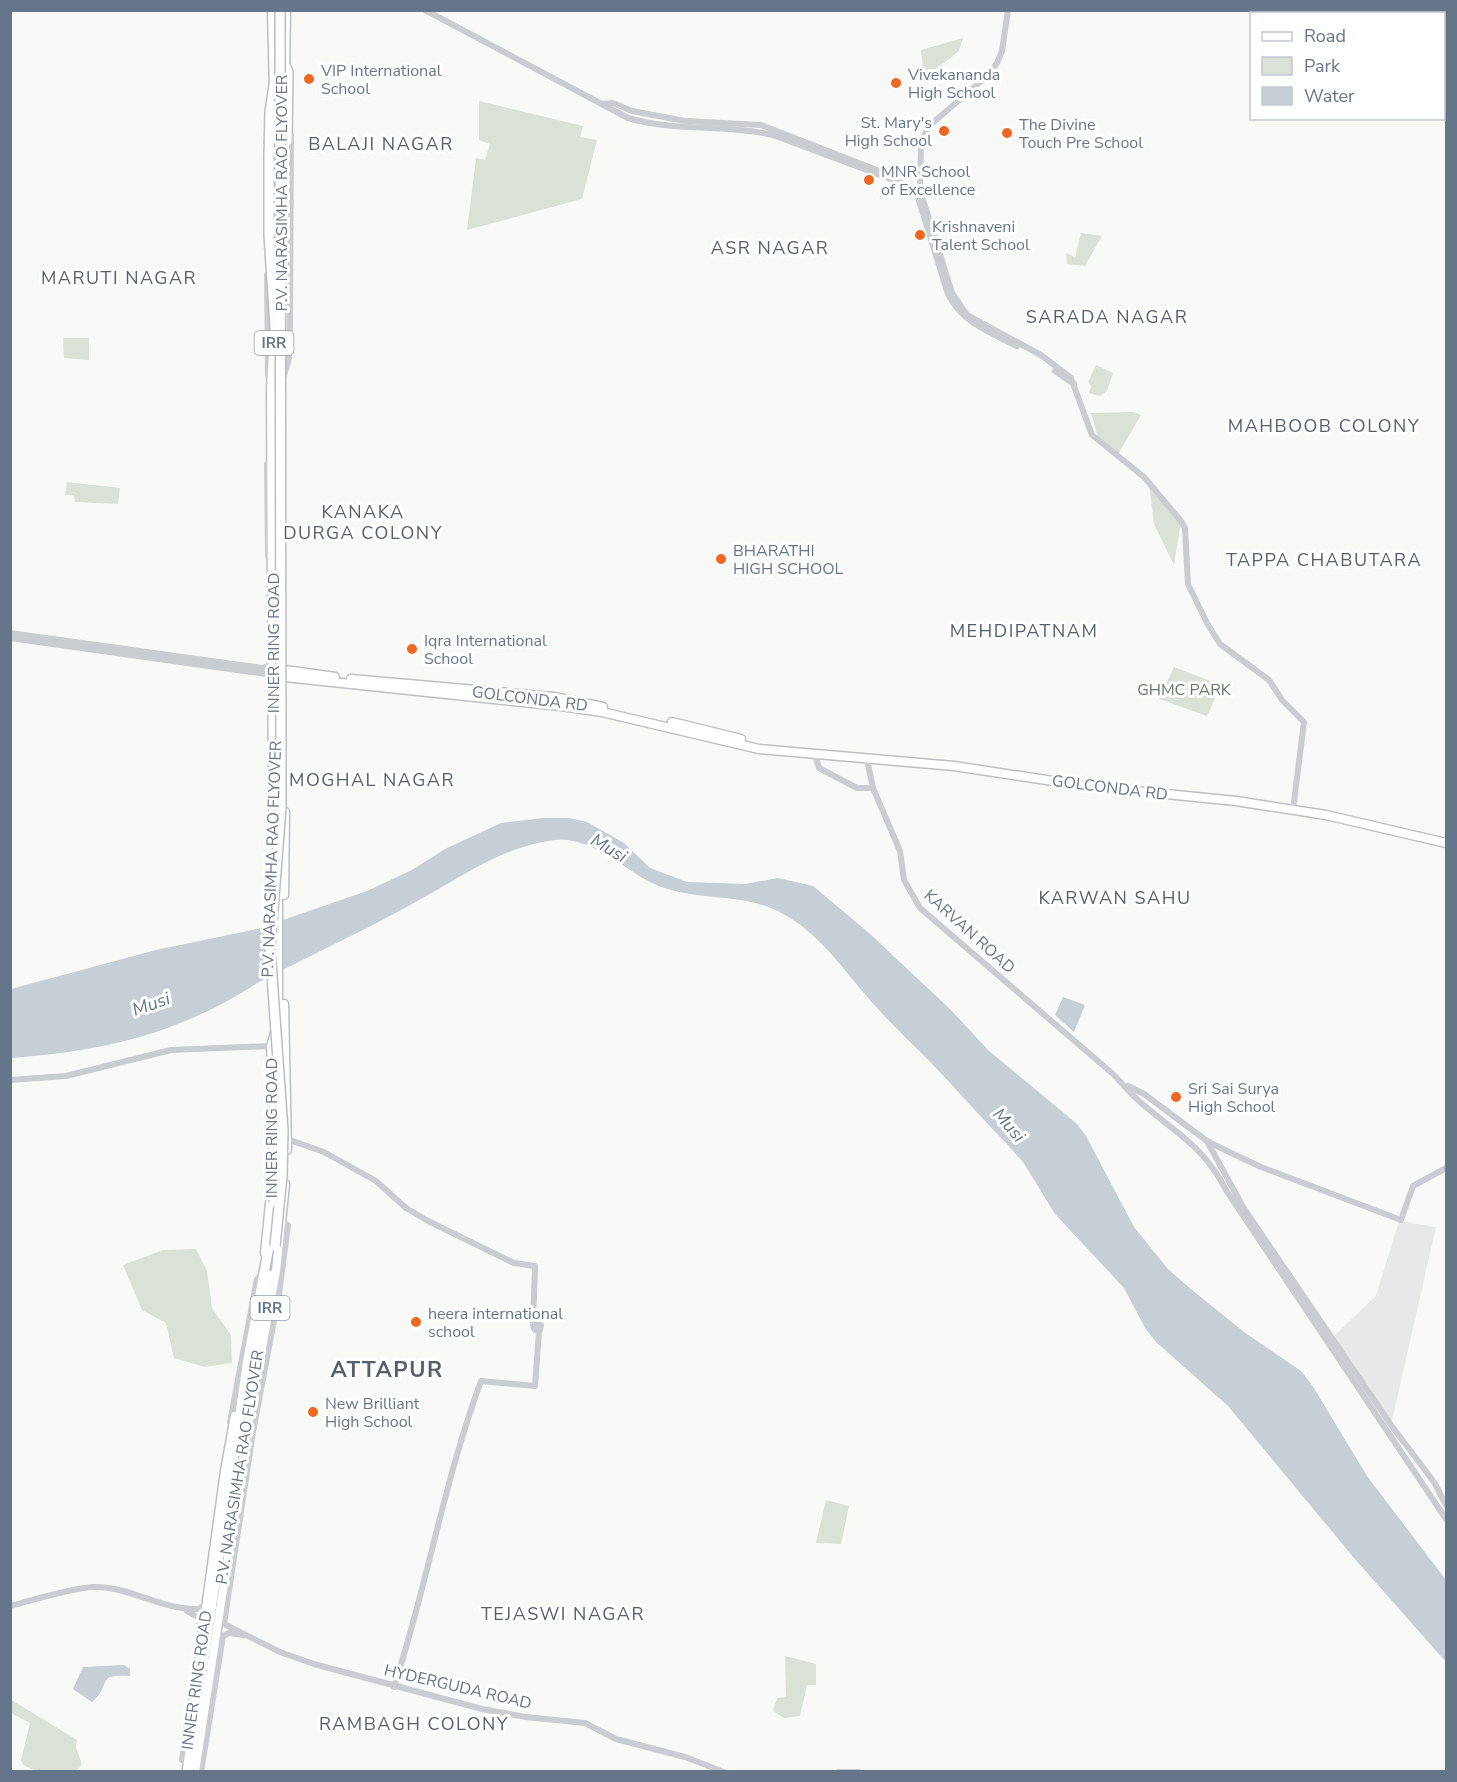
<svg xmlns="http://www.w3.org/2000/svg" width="1457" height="1782" viewBox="0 0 1457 1782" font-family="'Nunito Sans',sans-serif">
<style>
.built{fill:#e7e8e8}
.green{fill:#dae2d7}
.water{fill:#c5cfd5}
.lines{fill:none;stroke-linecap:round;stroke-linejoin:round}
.major-casing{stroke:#bcbfc4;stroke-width:11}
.highway-casing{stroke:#bbbec2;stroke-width:12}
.minor{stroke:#c9ccd0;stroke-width:6}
.major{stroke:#fff;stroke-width:8}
.highway{stroke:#fff;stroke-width:9}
.highway-bridge-casing{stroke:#bbbec2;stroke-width:12;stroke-linecap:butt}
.highway-bridge{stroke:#fff;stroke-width:9}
.poi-dot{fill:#ef6721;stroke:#fff;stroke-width:2}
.labels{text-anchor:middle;stroke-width:6;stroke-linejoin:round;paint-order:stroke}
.shield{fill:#fff;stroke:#949fad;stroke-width:1.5}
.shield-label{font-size:15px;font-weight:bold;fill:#66768a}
.poi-label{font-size:16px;fill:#66768a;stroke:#fff;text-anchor:start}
.street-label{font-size:16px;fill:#66768a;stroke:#fff}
.park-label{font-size:16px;fill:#647a62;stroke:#fff}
.neighbourhood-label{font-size:18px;letter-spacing:1.5px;fill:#55606e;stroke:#fff}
.water-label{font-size:18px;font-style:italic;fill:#627785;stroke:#fff}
.district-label{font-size:22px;font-weight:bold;letter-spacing:1.5px;fill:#55606e;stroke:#fff}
</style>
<rect width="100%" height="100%" fill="#f9f9f7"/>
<polygon class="built" points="1399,1221 1436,1227 1391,1425 1333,1337 1376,1296"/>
<g class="green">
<polygon points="963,38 959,51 924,79 921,50"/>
<polygon points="479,101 583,126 580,137 597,140 582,199 467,230 476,158 485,160 490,144 479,140"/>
<polygon points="1081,233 1102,236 1085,266 1067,264 1066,253 1075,257"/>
<polygon points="63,338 89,338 89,360 64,358"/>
<polygon points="1096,365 1113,373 1107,391 1100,396 1089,393 1091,386 1088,382"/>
<polygon points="1133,412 1141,415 1117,456 1099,441 1091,413"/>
<polygon points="67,482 120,488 118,504 75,502 74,495 65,495"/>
<polygon points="1149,484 1181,521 1174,565 1154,524"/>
<polygon points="1174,667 1221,685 1207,716 1159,699"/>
<polygon points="196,1249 207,1271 212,1308 231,1335 232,1363 205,1367 174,1358 166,1323 142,1310 123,1265 163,1250"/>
<polygon points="826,1500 849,1506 841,1544 816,1543"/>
<polygon points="785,1656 816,1664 816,1685 807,1685 800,1716 784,1718 773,1711 777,1698 786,1697"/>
<polygon points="10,1699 77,1740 76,1747 82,1765 76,1771 36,1771 23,1765 21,1760 30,1723 11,1713"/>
</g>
<g class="water">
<path d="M543 818H569L587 822 624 843 650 868 687 882 745 884 778 878 813 886 869 933 951 1010 988 1050 1076 1123 1086 1136 1134 1227 1168 1269 1192 1290 1244 1332 1301 1371 1312 1385 1367 1476 1446 1580V1662L1354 1558 1228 1406 1156 1342 1145 1328 1124 1288 1055 1214 1023 1162 1007 1144C982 1119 960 1093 936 1068 917 1048 897 1030 879 1010 846 975 818 927 771 908 734 893 689 901 652 883 622 868 591 836 555 840 505 846 466 874 423 898 370 928 313 954 259 982 179 1034 104 1051 11 1058V989L156 950 257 929 367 891 412 870 445 849 501 823Z"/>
<polygon points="1063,997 1085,1005 1074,1032 1055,1015"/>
<path d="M124 1665 130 1669V1676C94 1674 113 1684 92 1702L73 1689 83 1667Z"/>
</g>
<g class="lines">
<defs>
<g id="major">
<polyline points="272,10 274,91"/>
<polyline points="285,70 286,10"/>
<polyline points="285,205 285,134"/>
<polyline points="274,335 271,389 273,807 275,841"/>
<polyline points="285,670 335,677"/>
<polyline points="285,677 561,706 602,712 759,749 954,766 1086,786 1236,801 1326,815 1446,843"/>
<polyline points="351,679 554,697 603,707"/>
<polyline points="672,722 741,739"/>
<polyline points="284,895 285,812"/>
<polyline points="284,1004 287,1150"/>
<polyline points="278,1021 278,881"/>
<polyline points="273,1172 274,1105 271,1046 275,1033"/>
<polyline points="265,1253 271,1194"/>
<polyline points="258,1370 276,1271 285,1184"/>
<polyline points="190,1724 225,1471 235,1416"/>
<polyline points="195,1772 255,1382"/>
</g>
<g id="highway">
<polyline points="285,65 288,72 287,141"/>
<polyline points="269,157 270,112 274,85"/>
<polyline points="250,1389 270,1275"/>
<polyline points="187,1772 248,1359 269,1246"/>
</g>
</defs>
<use href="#major" class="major-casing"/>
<use href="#highway" class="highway-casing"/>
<g class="minor">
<path d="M425 10 628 118C675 132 725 124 773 135L920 190"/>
<polyline points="1008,10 1002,51 997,63 986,77 929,126 921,142 920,190 952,293 967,315 1041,355 1071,378 1092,435 1144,477 1181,521 1185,528 1188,584 1207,623 1220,644 1269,680 1282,700 1304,722 1293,810"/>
<polyline points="604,104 613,103 632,111 685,121 761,125 877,170 880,175"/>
<path d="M915 188 948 294C963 323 989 332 1017 346"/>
<polyline points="267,275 268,376"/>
<polyline points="1055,371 1074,384"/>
<polyline points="283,379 289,358 290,328 291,135"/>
<polyline points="267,464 268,556"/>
<polyline points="10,633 233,664 263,668 268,666 270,660"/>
<polyline points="10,638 273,675"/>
<path d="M815 755 819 768 857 788H873L900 851 904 880 920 908 1113 1074C1122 1083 1130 1093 1139 1101 1174 1132 1204 1146 1226 1190L1446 1519"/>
<polyline points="867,760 873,788"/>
<polyline points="10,1080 66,1076 171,1050 271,1046"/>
<polyline points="1128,1086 1144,1094 1207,1141 1227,1151 1261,1167 1401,1220 1413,1186 1446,1168"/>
<polyline points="284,1138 324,1152 376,1181 406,1208 428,1221 514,1263 535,1266 533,1326 535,1330 540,1330 541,1325 535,1323"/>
<polyline points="1207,1141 1243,1207 1391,1425 1434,1482 1446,1505"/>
<polyline points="283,1224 288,1225 279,1294 253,1432 224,1624 280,1652 314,1664 482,1709 526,1717 585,1723 616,1739 685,1757 724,1772"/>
<polyline points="230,1422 257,1279 261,1275"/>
<path d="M10 1606C34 1600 71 1588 93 1587 130 1586 163 1611 199 1609L206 1603"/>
<polyline points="187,1611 199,1618 200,1630"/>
<path d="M394 1687C427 1586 444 1481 481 1381L535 1386 539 1331"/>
<polyline points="185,1761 182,1760 187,1720"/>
<polyline points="201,1772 223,1636 229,1633 244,1635"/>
<polyline points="838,1772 859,1772"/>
</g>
<use href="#major" class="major"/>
<use href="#highway" class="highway"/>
<defs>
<g id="highway-bridge">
<polyline points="269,157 269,235 276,341"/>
<polyline points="274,1202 276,1165"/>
<polyline points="275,1246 282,1176 283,1130 270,948 281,808 280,10"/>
</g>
</defs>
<use href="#highway-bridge" class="highway-bridge-casing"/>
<use href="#highway-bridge" class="highway-bridge"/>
</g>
<g class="poi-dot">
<circle cx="309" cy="79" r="6"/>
<circle cx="896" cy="83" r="6"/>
<circle cx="944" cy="131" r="6"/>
<circle cx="1007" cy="133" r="6"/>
<circle cx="869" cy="180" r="6"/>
<circle cx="920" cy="235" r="6"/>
<circle cx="721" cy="559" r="6"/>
<circle cx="412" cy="649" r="6"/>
<circle cx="1176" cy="1097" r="6"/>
<circle cx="416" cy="1322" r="6"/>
<circle cx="313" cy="1412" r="6"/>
</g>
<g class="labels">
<g class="shield">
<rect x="254.5" y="331" width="39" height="24" rx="4.5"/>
<rect x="250.5" y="1296" width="39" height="24" rx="4.5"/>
</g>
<g class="shield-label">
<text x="274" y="348">IRR</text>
<text x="270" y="1313">IRR</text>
</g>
<g class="poi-label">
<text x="321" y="76">VIP International<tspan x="321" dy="18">School</tspan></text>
<text x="908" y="80">Vivekananda<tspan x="908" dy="18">High School</tspan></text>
<text x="932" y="128" text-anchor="end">St. Mary's<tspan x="932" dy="18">High School</tspan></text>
<text x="1019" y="130">The Divine<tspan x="1019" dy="18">Touch Pre School</tspan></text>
<text x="881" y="177">MNR School<tspan x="881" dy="18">of Excellence</tspan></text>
<text x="932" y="232">Krishnaveni<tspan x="932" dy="18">Talent School</tspan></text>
<text x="733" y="556">BHARATHI<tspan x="733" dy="18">HIGH SCHOOL</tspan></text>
<text x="424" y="646">Iqra International<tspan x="424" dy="18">School</tspan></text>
<text x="1188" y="1094">Sri Sai Surya<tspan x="1188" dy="18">High School</tspan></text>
<text x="428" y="1319">heera international<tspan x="428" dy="18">school</tspan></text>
<text x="325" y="1409">New Brilliant<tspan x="325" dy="18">High School</tspan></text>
</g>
<g class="street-label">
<text transform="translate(281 193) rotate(-90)" y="6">P.V. NARASIMHA RAO FLYOVER</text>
<text transform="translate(273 643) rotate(-90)" y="6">INNER RING ROAD</text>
<text transform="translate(530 698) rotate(7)" y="6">GOLCONDA RD</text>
<text transform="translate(1110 787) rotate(7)" y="6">GOLCONDA RD</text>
<text transform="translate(271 859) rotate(-88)" y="6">P.V. NARASIMHA RAO FLYOVER</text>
<text transform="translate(970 931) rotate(42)" y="6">KARVAN ROAD</text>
<text transform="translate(271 1128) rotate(-90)" y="6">INNER RING ROAD</text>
<text transform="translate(239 1467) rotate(-81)" y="6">P.V. NARASIMHA RAO FLYOVER</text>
<text transform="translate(196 1680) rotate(-82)" y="6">INNER RING ROAD</text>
<text transform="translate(458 1686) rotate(13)" y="6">HYDERGUDA ROAD</text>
</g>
<g class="park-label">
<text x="1184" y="695">GHMC PARK</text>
</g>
<g class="neighbourhood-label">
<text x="381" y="150">BALAJI NAGAR</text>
<text x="770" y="254">ASR NAGAR</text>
<text x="119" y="284">MARUTI NAGAR</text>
<text x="1107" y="323">SARADA NAGAR</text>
<text x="1324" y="432">MAHBOOB COLONY</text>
<text x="363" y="518">KANAKA<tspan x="363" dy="21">DURGA COLONY</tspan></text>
<text x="1324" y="566">TAPPA CHABUTARA</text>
<text x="1024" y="637">MEHDIPATNAM</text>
<text x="372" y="786">MOGHAL NAGAR</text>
<text x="1115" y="904">KARWAN SAHU</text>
<text x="563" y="1620">TEJASWI NAGAR</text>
<text x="414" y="1730">RAMBAGH COLONY</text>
</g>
<g class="water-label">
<text transform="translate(609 848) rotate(31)" y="6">Musi</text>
<text transform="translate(151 1004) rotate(-19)" y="6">Musi</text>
<text transform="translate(1009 1125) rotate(49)" y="6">Musi</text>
</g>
<g class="district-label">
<text x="387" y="1377">ATTAPUR</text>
</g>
</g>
<rect width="1457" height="1782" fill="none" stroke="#66768a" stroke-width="24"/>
<rect x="1250" y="12" width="195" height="108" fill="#ffffff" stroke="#c2c8d0" stroke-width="1.5"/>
<rect x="1262" y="32" width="30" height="9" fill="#ffffff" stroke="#c2c8d0" stroke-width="1.5"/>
<text x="1304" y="42" font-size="18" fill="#66768a">Road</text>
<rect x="1262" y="57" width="30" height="18" fill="#dae2d7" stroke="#c2c8d0" stroke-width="1.5"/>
<text x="1304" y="72" font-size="18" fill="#66768a">Park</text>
<rect x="1262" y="87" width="30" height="18" fill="#c5cfd5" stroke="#c2c8d0" stroke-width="1.5"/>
<text x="1304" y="102" font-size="18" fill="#66768a">Water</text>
</svg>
